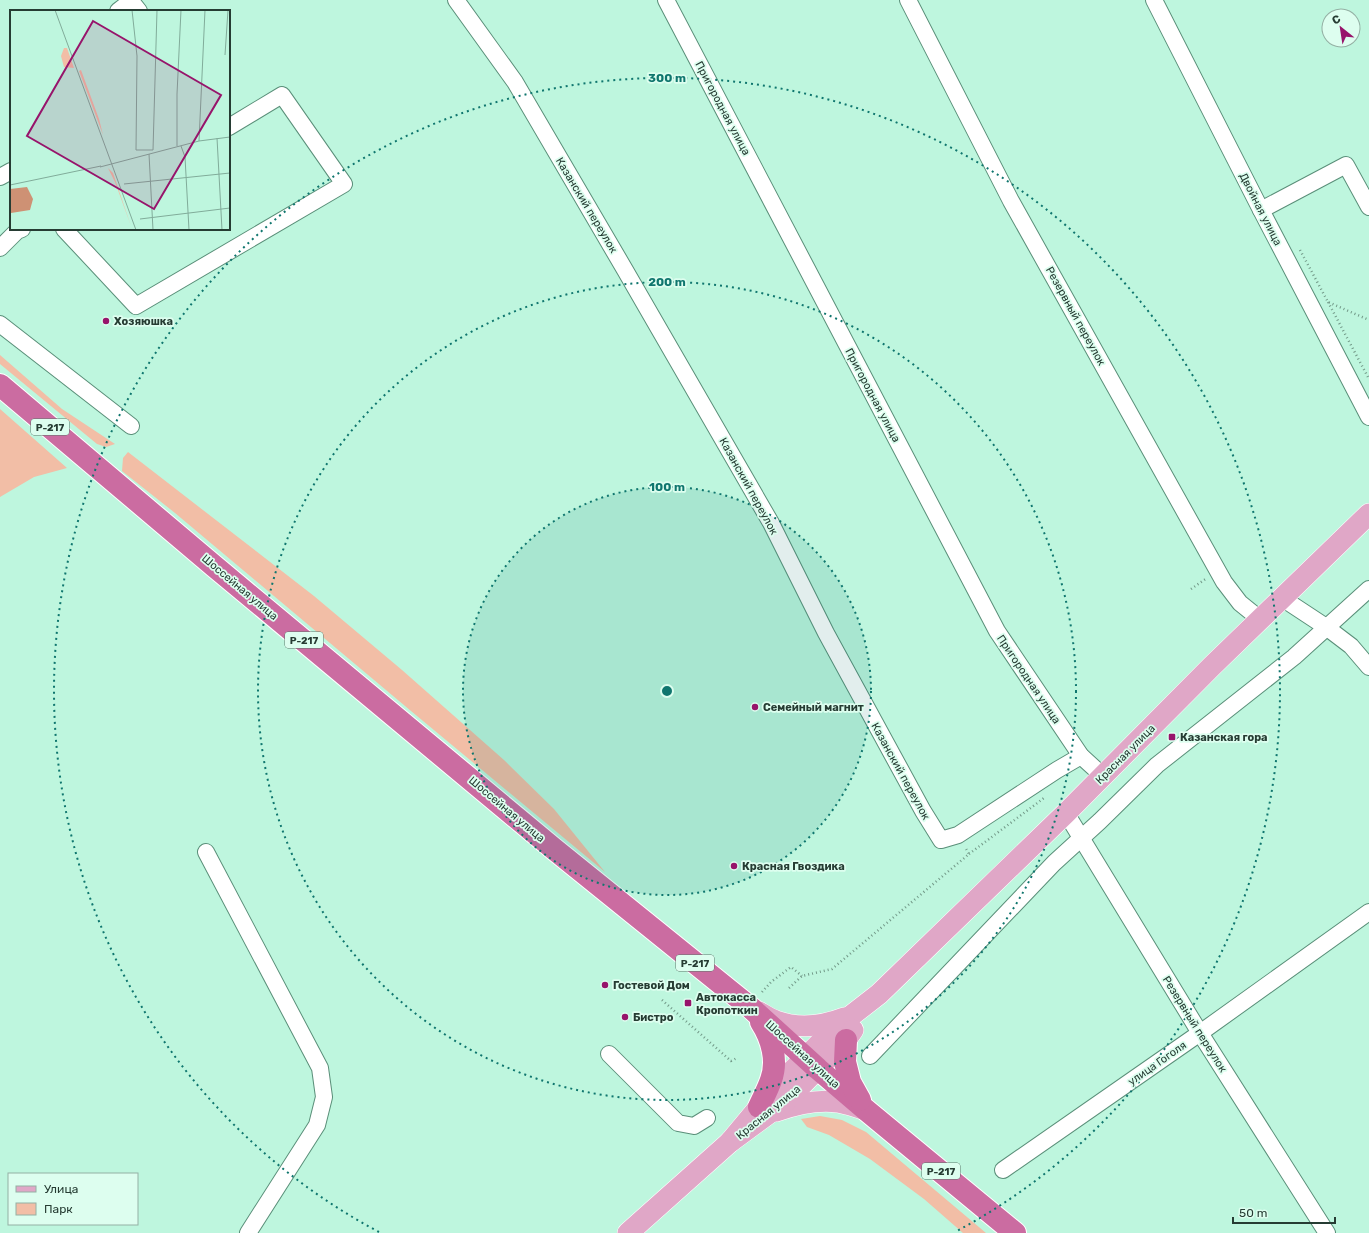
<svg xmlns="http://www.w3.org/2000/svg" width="1369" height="1233" viewBox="0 0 1369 1233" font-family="Rubik,sans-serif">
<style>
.green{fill:#f2bea6}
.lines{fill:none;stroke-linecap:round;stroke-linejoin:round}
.minor-casing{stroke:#5a8f79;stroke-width:18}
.major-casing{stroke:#fff;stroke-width:22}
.highway-casing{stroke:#fff;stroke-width:24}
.path{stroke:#729988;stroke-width:2.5;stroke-dasharray:1 3;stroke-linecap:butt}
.minor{stroke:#fff;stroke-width:16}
.major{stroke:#e0a7c7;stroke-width:21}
.highway{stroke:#cb6ca1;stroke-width:22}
.ring{fill:none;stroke:#0f766e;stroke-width:2;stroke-dasharray:2 4}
.poi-dot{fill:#97146b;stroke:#ddfeef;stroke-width:1.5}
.labels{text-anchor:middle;stroke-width:3.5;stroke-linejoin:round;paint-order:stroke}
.shield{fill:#ddfeef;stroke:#5d766b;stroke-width:1}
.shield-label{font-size:10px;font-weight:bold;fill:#263c33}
.street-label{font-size:11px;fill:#263c33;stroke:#ddfeef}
.poi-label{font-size:11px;font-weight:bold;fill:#263c33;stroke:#ddfeef;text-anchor:start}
.inset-road{fill:none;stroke:#81ac9a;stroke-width:1}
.view{fill:#97146b;fill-opacity:0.15;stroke:#97146b;stroke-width:2}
.inset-edge{fill:none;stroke:#263c33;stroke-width:2}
.centre{fill:#0f766e;stroke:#ddfeef;stroke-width:2}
.ring-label{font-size:12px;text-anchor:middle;font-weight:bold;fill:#0f766e;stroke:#ddfeef;stroke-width:3.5;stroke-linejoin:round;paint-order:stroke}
</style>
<rect width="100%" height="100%" fill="#bef6de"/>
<g class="green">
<polygon points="0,355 62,409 115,444 106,447 97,444 0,364"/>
<polygon points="0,409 67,468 34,477 0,497"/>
<polygon points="128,452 314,596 402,670 504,760 554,809 605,872 411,711 175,513 122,471 123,458"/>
<polygon points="820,1116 842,1120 866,1132 986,1233 963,1233 924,1199 870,1159 829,1135 807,1127 801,1119"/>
</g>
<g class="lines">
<defs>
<g id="minor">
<polyline points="456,0 515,82 625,270 771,523 826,633 923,811 941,840 958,835 1057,770 1081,756"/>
<polyline points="666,0 997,631 1081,756 1103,776"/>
<polyline points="908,0 1011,201 1224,582 1240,603 1261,620"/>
<polyline points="1154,0 1261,210 1369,417"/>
<polyline points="118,11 131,1 139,11"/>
<polyline points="0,177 11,171"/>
<polyline points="1261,210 1346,165 1369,207"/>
<polyline points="64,229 136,306 344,184 282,95 229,127"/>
<polyline points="0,248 17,231 22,229"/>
<polyline points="0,324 131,426"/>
<polyline points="1282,598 1326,627 1351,646 1369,667"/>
<polyline points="1066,813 1200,1033 1327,1233"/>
<polyline points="206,852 320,1068 324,1097 317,1125 248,1233"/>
<polyline points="609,1054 678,1123 694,1126 707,1118"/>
<polyline points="870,1056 1054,863 1100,821 1157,765 1294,657 1369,589"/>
<polyline points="1003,1170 1200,1033 1369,912"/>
</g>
<g id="major">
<path d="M759 1012C764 1015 770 1019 776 1021 798 1029 823 1026 844 1018"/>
<path d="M776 1111C796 1104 817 1099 838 1102 848 1104 857 1107 866 1110"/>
<polyline points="730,1142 775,1088 834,1029 879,994 1066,813 1212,666 1369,514"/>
<polyline points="628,1233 730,1142 787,1100 846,1040 853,1030"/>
</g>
<g id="highway">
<polyline points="0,385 214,566 554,849 751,1008 818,1069 866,1110 1015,1233"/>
<polyline points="846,1040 845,1062 850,1082 860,1100"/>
<path d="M759 1107C763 1098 768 1089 771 1080 778 1061 772 1039 761 1022"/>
</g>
</defs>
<use href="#minor" class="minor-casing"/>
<use href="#major" class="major-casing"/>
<use href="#highway" class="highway-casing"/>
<g class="path">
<polyline points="1300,250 1328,302 1369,320"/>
<polyline points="1328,302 1369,379"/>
<polyline points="1191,589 1207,578"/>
<polyline points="969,854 1044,798"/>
<polyline points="789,988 802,976 832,969 969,854 965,847"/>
<polyline points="762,992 771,982 791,967 802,976"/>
<polyline points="662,1000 731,1061 737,1058"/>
</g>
<use href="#minor" class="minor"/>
<use href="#major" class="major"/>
<use href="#highway" class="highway"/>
</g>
<circle cx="667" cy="691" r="204" fill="#0f766e" fill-opacity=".12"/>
<g class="ring">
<circle cx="667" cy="691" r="204"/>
<circle cx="667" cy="691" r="409"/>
<path d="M379 1232A613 613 0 1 1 955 1232"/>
</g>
<g class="poi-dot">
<circle cx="106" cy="321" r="4"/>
<circle cx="755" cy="707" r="4"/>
<rect x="1168" y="733" width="8" height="8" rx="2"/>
<circle cx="734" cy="866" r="4"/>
<circle cx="605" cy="985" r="4"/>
<rect x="684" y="999" width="8" height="8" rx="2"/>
<circle cx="625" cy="1017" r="4"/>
</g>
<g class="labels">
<g class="shield">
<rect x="31" y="419" width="38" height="16" rx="3"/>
<rect x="285" y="632" width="38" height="16" rx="3"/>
<rect x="676" y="955" width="38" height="16" rx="3"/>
<rect x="922" y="1163" width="38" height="16" rx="3"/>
</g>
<g class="shield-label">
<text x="50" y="431">Р-217</text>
<text x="304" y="644">Р-217</text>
<text x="695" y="967">Р-217</text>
<text x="941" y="1175">Р-217</text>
</g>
<g class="street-label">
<text transform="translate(723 108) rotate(62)" y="4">Пригородная улица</text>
<text transform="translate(587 205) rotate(59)" y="4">Казанский переулок</text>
<text transform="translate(1261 209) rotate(63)" y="4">Двойная улица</text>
<text transform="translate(1076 316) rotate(61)" y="4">Резервный переулок</text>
<text transform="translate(873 395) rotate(62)" y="4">Пригородная улица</text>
<text transform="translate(749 486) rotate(61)" y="4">Казанский переулок</text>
<text transform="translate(240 587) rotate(40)" y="4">Шоссейная улица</text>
<text transform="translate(1029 679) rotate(56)" y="4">Пригородная улица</text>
<text transform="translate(1125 754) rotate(-45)" y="4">Красная улица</text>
<text transform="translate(901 771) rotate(61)" y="4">Казанский переулок</text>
<text transform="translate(507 809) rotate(40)" y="4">Шоссейная улица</text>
<text transform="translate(1195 1024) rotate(58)" y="4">Резервный переулок</text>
<text transform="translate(803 1054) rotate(42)" y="4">Шоссейная улица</text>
<text transform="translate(1157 1063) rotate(-35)" y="4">улица Гоголя</text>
<text transform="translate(768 1112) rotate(-39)" y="4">Красная улица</text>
</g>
<g class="poi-label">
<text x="114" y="325">Хозяюшка</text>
<text x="763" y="711">Семейный магнит</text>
<text x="1180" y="741">Казанская гора</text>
<text x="742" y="870">Красная Гвоздика</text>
<text x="613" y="989">Гостевой Дом</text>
<text x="696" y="1001">Автокасса<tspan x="696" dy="13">Кропоткин</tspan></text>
<text x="633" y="1021">Бистро</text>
</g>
</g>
<g transform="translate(10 10)">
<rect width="220" height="220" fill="#bef6de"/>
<path d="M54 38H57L64 58 54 57 51 46ZM71 60 89 109 93 125 69 61ZM98 158 103 163 121 216 105 172Z" fill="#f2bea6"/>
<path d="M17 177 23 189 20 200 1 203 0 179Z" fill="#ce9174"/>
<path class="inset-road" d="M45 0 126 220M122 0 127 46 126 140H143M215 45 218 0M207 128 212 220M189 131 195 0M167 136V84L171 0M171 136 175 147 179 220M143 140 147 0M139 144 143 220M90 157 189 131 220 127M114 174 220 163M0 175 91 156M130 209 220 198"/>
<path class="view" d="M83 11 211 85 144 199 17 126Z"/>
<rect width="220" height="220" class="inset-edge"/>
</g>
<circle cx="667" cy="691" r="6" class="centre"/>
<g class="ring-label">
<text x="667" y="82">300 m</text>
<text x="667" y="286">200 m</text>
<text x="667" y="491">100 m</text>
</g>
<rect x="8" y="1173" width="130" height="52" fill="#ddfeef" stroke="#94b0a4"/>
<rect x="16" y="1186" width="20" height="6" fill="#e0a7c7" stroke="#94b0a4"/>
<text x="44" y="1193" font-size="12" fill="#263c33">Улица</text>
<rect x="16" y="1203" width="20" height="12" fill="#f2bea6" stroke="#94b0a4"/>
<text x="44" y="1213" font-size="12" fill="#263c33">Парк</text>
<g transform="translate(1341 28) rotate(330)"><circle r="19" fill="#ddfeef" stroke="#94b0a4"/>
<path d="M0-3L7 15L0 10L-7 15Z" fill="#97146b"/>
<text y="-6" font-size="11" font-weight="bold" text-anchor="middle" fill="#263c33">С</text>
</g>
<path d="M1233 1217v6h102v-6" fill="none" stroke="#263c33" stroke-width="2"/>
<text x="1239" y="1217" font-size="12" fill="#263c33" stroke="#ddfeef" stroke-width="3" paint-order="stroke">50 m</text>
</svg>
